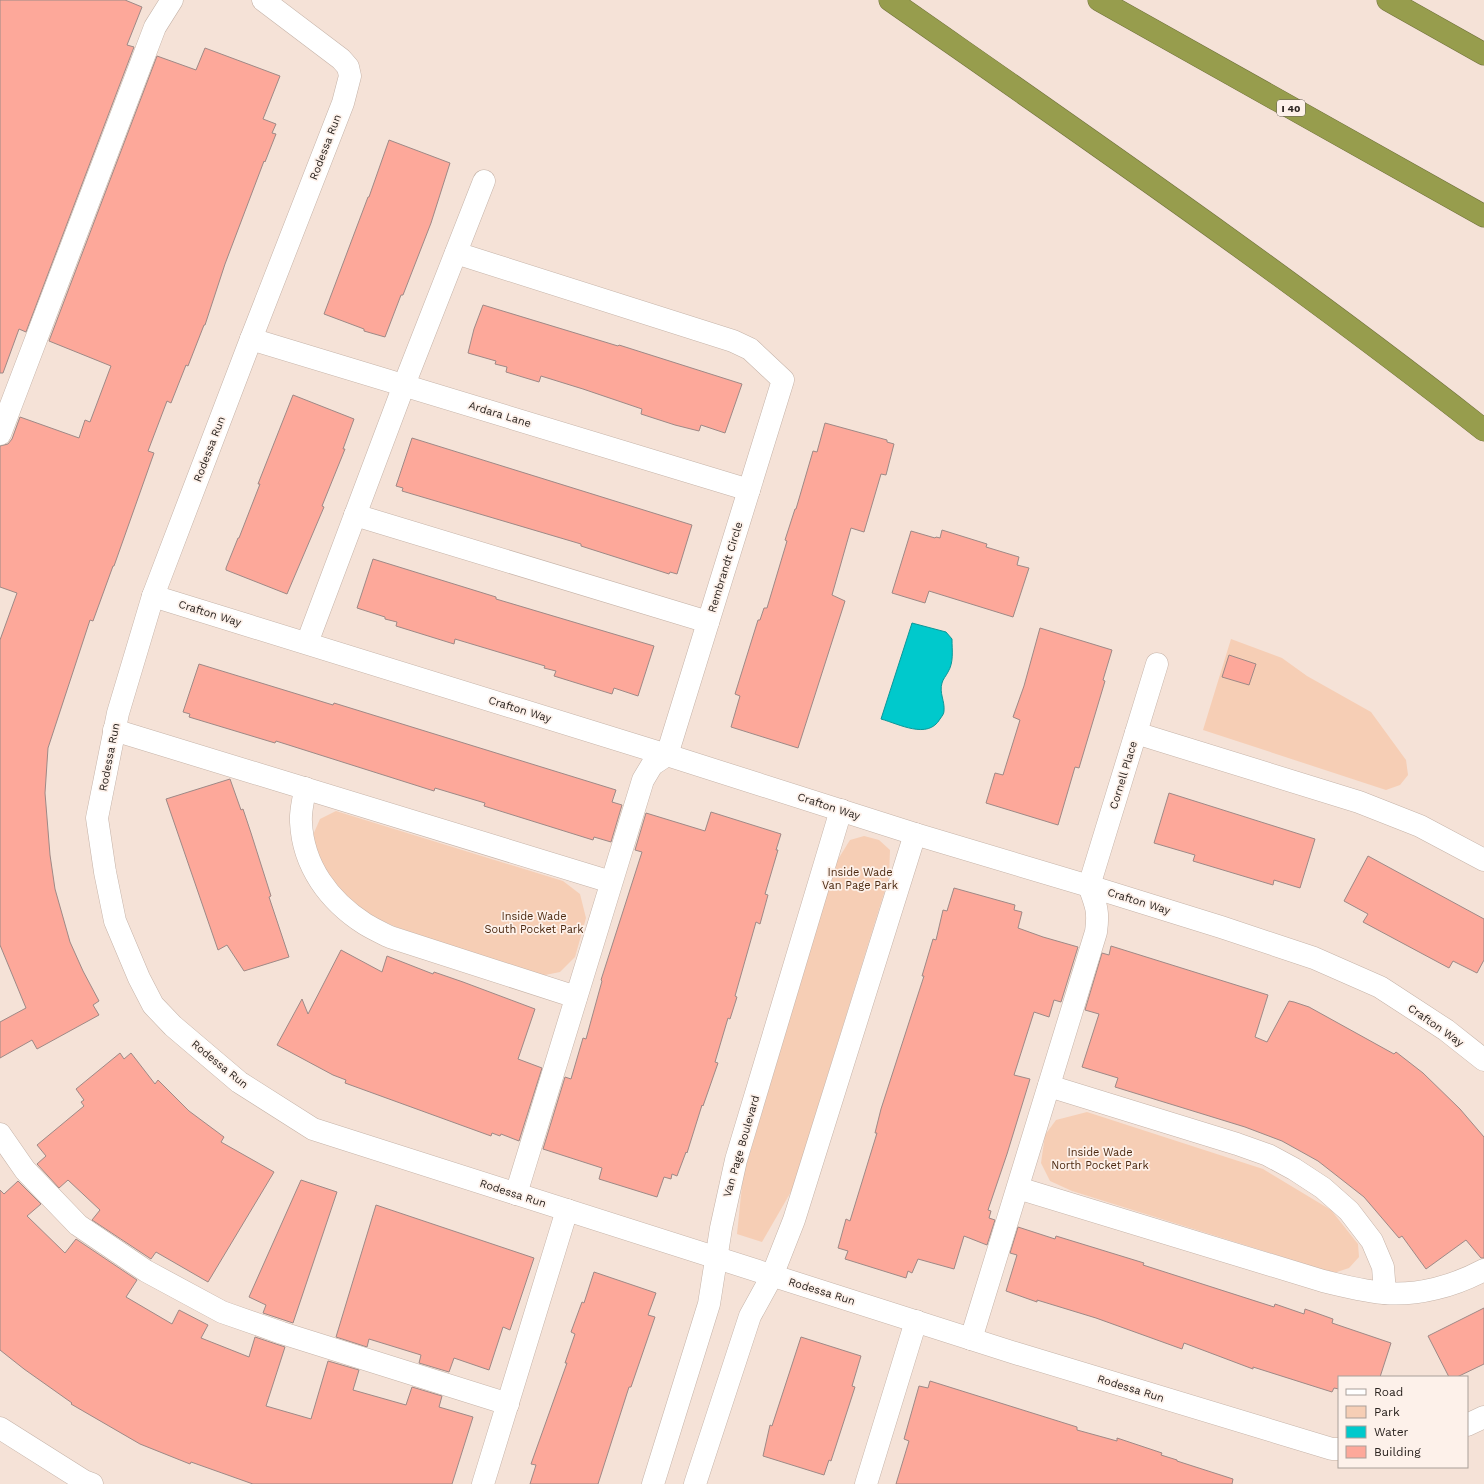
<svg xmlns="http://www.w3.org/2000/svg" width="1484" height="1484" viewBox="0 0 1484 1484" font-family="'Work Sans',sans-serif">
<style>
.green{fill:#f6ceb5}
.water{fill:#00c9cc;stroke:#0d9798}
.building{fill:#fda89a;stroke:#9e8986}
.lines{fill:none;stroke-linecap:round;stroke-linejoin:round}
.minor-casing{stroke:#c5b3a8;stroke-width:23}
.highway-casing{stroke:#71723d;stroke-width:23}
.minor{stroke:#fff;stroke-width:22}
.highway{stroke:#979d4d;stroke-width:22}
.labels{text-anchor:middle;stroke-width:3.5;stroke-linejoin:round;paint-order:stroke}
.shield{fill:#fdf1ea;stroke:#69615c;stroke-width:1}
.shield-label{font-size:10px;font-weight:bold;fill:#2a231f}
.street-label{font-size:11px;fill:#2a231f;stroke:#fdf1ea}
.park-label{font-size:11px;fill:#4c2910;stroke:#fdf1ea}
</style>
<rect width="100%" height="100%" fill="#f5e2d7"/>
<g class="green">
<polygon points="1231,639 1282,658 1307,676 1371,712 1406,760 1408,775 1400,785 1386,790 1203,730"/>
<polygon points="336,811 563,881 580,894 586,918 575,957 560,972 540,976 396,927 370,915 351,900 330,881 314,849 313,835 320,819"/>
<polygon points="864,836 879,840 890,850 889,877 792,1190 762,1242 737,1234 743,1176 837,861 850,840"/>
<polygon points="1087,1112 1263,1169 1331,1210 1358,1244 1359,1257 1349,1268 1334,1273 1072,1191 1050,1181 1041,1163 1045,1135 1056,1120"/>
</g>
<path class="water" d="M912 623 946 632 952 639C952 651 954 662 948 672 946 676 943 679 942 683 939 693 945 701 944 711 944 714 942 716 940 719 928 740 899 724 881 719Z"/>
<g class="building">
<polygon points="0,0 125,0 142,7 127,45 134,47 26,332 19,329 3,373 0,373"/>
<polygon points="205,48 280,76 263,119 276,124 272,133 276,134 265,162 264,161 225,264 205,325 204,325 188,366 186,365 171,403 167,401 148,451 154,453 114,566 113,566 93,621 90,620 48,748 45,793 50,855 55,889 70,942 83,971 99,1001 93,1005 99,1015 37,1049 32,1040 0,1058 0,1022 26,1008 0,945 0,640 17,593 0,587 0,446 8,444 12,439 20,417 79,438 85,420 90,422 111,366 49,341 157,56 196,70"/>
<polygon points="389,140 450,163 431,223 403,295 401,295 385,337 364,331 364,329 324,314 368,197 369,197"/>
<polygon points="483,305 618,346 619,345 742,384 725,433 701,425 699,431 675,425 641,414 642,409 583,389 541,376 539,382 506,372 507,367 495,364 496,361 468,353 474,329"/>
<polygon points="293,395 354,419 343,449 345,449 322,506 324,507 287,594 226,570 226,568 238,538 239,538 260,484 258,484"/>
<polygon points="825,423 887,440 887,442 894,444 886,475 881,474 864,532 851,528 832,595 845,601 798,748 731,727 740,696 735,694 758,620 760,620 764,608 767,608 787,541 785,540 795,509 796,509 813,451 817,452"/>
<polygon points="412,438 692,525 677,574 670,572 669,574 581,546 581,544 402,491 403,488 396,486"/>
<polygon points="942,530 987,544 986,547 1019,557 1017,565 1029,568 1013,617 929,591 925,603 892,593 911,531 935,538 936,537 940,538"/>
<polygon points="373,559 496,597 496,599 654,646 638,696 614,688 612,694 554,676 556,671 544,668 545,666 455,639 454,644 396,626 397,622 385,619 385,617 357,608"/>
<polygon points="1040,628 1112,650 1103,680 1105,681 1079,768 1075,767 1058,825 986,803 995,773 1003,775 1020,720 1013,717 1024,686"/>
<polygon points="1229,655 1256,664 1249,685 1222,677"/>
<polygon points="199,664 333,705 334,703 616,790 612,802 622,805 611,842 594,837 593,840 484,806 485,803 435,788 434,791 276,741 275,743 189,717 190,714 183,712"/>
<polygon points="230,779 241,810 243,809 251,833 271,896 269,897 289,957 244,971 227,945 218,950 166,799"/>
<polygon points="1169,793 1315,839 1300,888 1274,880 1273,885 1193,861 1195,855 1154,843"/>
<polygon points="711,812 781,834 776,850 778,850 765,894 768,895 760,924 756,922 735,996 737,997 730,1019 728,1018 715,1062 718,1063 703,1106 702,1105 687,1153 686,1152 677,1176 672,1174 671,1179 664,1177 657,1197 599,1179 602,1168 543,1149 565,1077 571,1079 583,1038 586,1039 602,981 601,980 642,852 635,850 646,813 705,831"/>
<polygon points="1368,856 1484,919 1484,960 1477,973 1453,961 1449,968 1363,922 1368,914 1344,901"/>
<polygon points="954,888 1015,905 1014,910 1022,912 1018,928 1043,937 1078,947 1061,1002 1054,1000 1049,1017 1034,1012 1014,1075 1030,1079 1007,1154 988,1210 991,1211 989,1218 995,1220 987,1245 964,1236 954,1269 918,1259 912,1273 908,1271 906,1278 845,1259 848,1251 838,1248 846,1219 850,1221 877,1133 875,1133 881,1109 924,976 922,976 933,939 936,940 943,910 947,911"/>
<polygon points="1111,946 1268,995 1255,1037 1267,1042 1289,1001 1294,1002 1309,1007 1394,1054 1396,1052 1423,1073 1460,1109 1484,1137 1484,1258 1481,1258 1466,1240 1426,1269 1402,1236 1399,1238 1364,1197 1318,1161 1282,1141 1245,1127 1115,1087 1118,1078 1082,1067 1099,1014 1085,1010 1102,953 1109,955"/>
<polygon points="341,950 382,972 387,956 433,974 434,972 463,982 535,1009 518,1059 542,1068 519,1141 501,1134 500,1136 492,1133 491,1136 345,1083 346,1080 333,1075 277,1045 302,999 308,1014"/>
<polygon points="120,1053 124,1059 131,1053 155,1084 158,1080 189,1111 224,1137 221,1142 274,1172 208,1282 156,1252 151,1259 92,1220 100,1210 68,1180 59,1188 37,1164 46,1156 37,1145 84,1106 81,1102 84,1100 76,1089"/>
<polygon points="301,1180 337,1192 293,1323 263,1313 266,1305 249,1297"/>
<polygon points="18,1181 41,1204 27,1216 65,1253 76,1239 137,1280 126,1297 172,1324 179,1310 208,1325 201,1338 249,1357 255,1337 285,1347 266,1406 311,1419 328,1361 359,1370 353,1390 406,1405 412,1387 442,1396 439,1407 473,1417 452,1484 253,1484 191,1462 190,1464 140,1444 71,1404 72,1403 24,1369 0,1350 0,1190 4,1194"/>
<polygon points="376,1205 534,1258 510,1330 503,1327 489,1370 454,1358 449,1372 419,1363 421,1355 369,1339 367,1347 336,1337"/>
<polygon points="1018,1227 1055,1239 1056,1236 1144,1263 1143,1265 1274,1307 1275,1304 1304,1314 1305,1309 1333,1319 1332,1323 1391,1343 1380,1377 1339,1377 1339,1389 1334,1388 1332,1392 1253,1367 1253,1369 1184,1343 1182,1349 1096,1318 1037,1300 1037,1302 1006,1291 1017,1255 1010,1253"/>
<polygon points="594,1272 656,1293 648,1315 655,1317 631,1387 629,1387 598,1484 530,1484 536,1465 531,1464 567,1363 565,1363 575,1334 571,1332 582,1302 584,1303"/>
<polygon points="1484,1308 1484,1364 1457,1377 1449,1377 1428,1336"/>
<polygon points="801,1337 861,1356 852,1386 855,1387 831,1461 829,1460 824,1475 763,1456 770,1425 772,1426"/>
<polygon points="930,1381 1077,1427 1077,1430 1117,1441 1117,1438 1162,1453 1161,1455 1177,1460 1177,1461 1233,1479 1232,1484 896,1484 909,1441 904,1439 919,1386 928,1388"/>
</g>
<g class="lines">
<defs>
<g id="minor">
<polyline points="263,0 341,59 348,67 350,76 343,103 251,339 153,596 118,713 97,818 105,872 115,921 139,978 153,1005 173,1026 239,1082 313,1129 1015,1353 1332,1449 1339,1449"/>
<polyline points="456,253 733,341 750,349 783,380 667,755 652,765 643,780 516,1194"/>
<polyline points="251,339 749,490"/>
<polyline points="0,434 155,27 172,0"/>
<polyline points="355,515 708,622"/>
<polyline points="153,596 667,755 915,834 1089,886 1221,927 1314,958 1380,987 1446,1030 1484,1060"/>
<polyline points="307,643 404,385 484,181"/>
<polyline points="114,730 611,882"/>
<polyline points="1136,733 1359,802 1420,826 1484,860"/>
<path d="M305 788C304 799 300 811 301 822 303 866 329 901 365 924 373 929 382 933 390 937L576 997"/>
<polyline points="1049,1086 1237,1144 1268,1155 1294,1169 1323,1188 1349,1211 1372,1241 1383,1267 1385,1293"/>
<polyline points="0,1134 25,1170 78,1225 146,1271 222,1312 282,1333 508,1404"/>
<path d="M1018 1188 1323 1281C1343 1286 1363 1291 1384 1293 1418 1296 1454 1286 1484 1270"/>
<path d="M971 1339 1096 932C1099 911 1096 905 1089 886L1157 664"/>
<polyline points="1467,1425 1484,1417"/>
<polyline points="0,1428 84,1481 92,1484"/>
<polyline points="483,1484 567,1210"/>
<polyline points="653,1484 709,1304 721,1228 736,1160 841,810"/>
<polyline points="695,1484 750,1316 772,1276 794,1220 915,834"/>
<polyline points="866,1484 916,1321"/>
</g>
<g id="highway">
<path d="M890 0C1090 140 1292 279 1484 430"/>
<polyline points="1099,0 1484,216"/>
<polyline points="1388,0 1484,54"/>
</g>
</defs>
<use href="#minor" class="minor-casing"/>
<use href="#highway" class="highway-casing"/>
<use href="#minor" class="minor"/>
<use href="#highway" class="highway"/>
</g>
<g class="labels">
<rect class="shield" x="1277" y="100" width="28" height="16" rx="3"/>
<g class="shield-label">
<text x="1291" y="112">I 40</text>
</g>
<g class="street-label">
<text transform="translate(325 147) rotate(-69)" y="4">Rodessa Run</text>
<text transform="translate(500 414) rotate(17)" y="4">Ardara Lane</text>
<text transform="translate(209 449) rotate(-69)" y="4">Rodessa Run</text>
<text transform="translate(725 567) rotate(-73)" y="4">Rembrandt Circle</text>
<text transform="translate(210 613) rotate(17)" y="4">Crafton Way</text>
<text transform="translate(520 709) rotate(17)" y="4">Crafton Way</text>
<text transform="translate(109 757) rotate(-79)" y="4">Rodessa Run</text>
<text transform="translate(1123 775) rotate(-73)" y="4">Cornell Place</text>
<text transform="translate(829 806) rotate(18)" y="4">Crafton Way</text>
<text transform="translate(1139 901) rotate(17)" y="4">Crafton Way</text>
<text transform="translate(1436 1025) rotate(35)" y="4">Crafton Way</text>
<text transform="translate(220 1064) rotate(39)" y="4">Rodessa Run</text>
<text transform="translate(741 1146) rotate(-74)" y="4">Van Page Boulevard</text>
<text transform="translate(513 1193) rotate(18)" y="4">Rodessa Run</text>
<text transform="translate(822 1291) rotate(17)" y="4">Rodessa Run</text>
<text transform="translate(1131 1388) rotate(17)" y="4">Rodessa Run</text>
</g>
<g class="park-label">
<text x="860" y="876">Inside Wade<tspan x="860" dy="13">Van Page Park</tspan></text>
<text x="534" y="920">Inside Wade<tspan x="534" dy="13">South Pocket Park</tspan></text>
<text x="1100" y="1156">Inside Wade<tspan x="1100" dy="13">North Pocket Park</tspan></text>
</g>
</g>
<rect x="1338" y="1376" width="130" height="92" fill="#fdf1ea" stroke="#a99f99"/>
<rect x="1346" y="1389" width="20" height="6" fill="#ffffff" stroke="#a99f99"/>
<text x="1374" y="1396" font-size="12" fill="#2a231f">Road</text>
<rect x="1346" y="1406" width="20" height="12" fill="#f6ceb5" stroke="#a99f99"/>
<text x="1374" y="1416" font-size="12" fill="#2a231f">Park</text>
<rect x="1346" y="1426" width="20" height="12" fill="#00c9cc" stroke="#a99f99"/>
<text x="1374" y="1436" font-size="12" fill="#2a231f">Water</text>
<rect x="1346" y="1446" width="20" height="12" fill="#fda89a" stroke="#a99f99"/>
<text x="1374" y="1456" font-size="12" fill="#2a231f">Building</text>
</svg>
